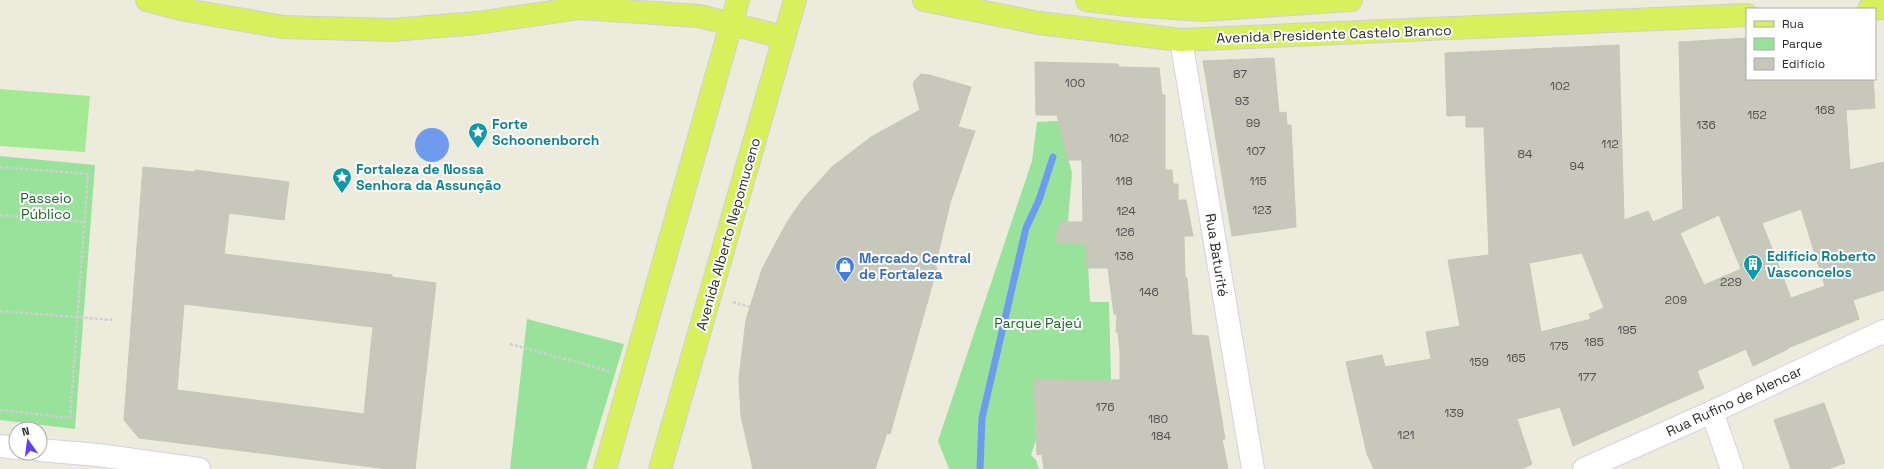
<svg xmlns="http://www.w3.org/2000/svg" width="1884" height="469" viewBox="0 0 1884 469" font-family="'Space Grotesk',sans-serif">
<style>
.green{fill:#98e29c}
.pitch{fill:#a4ea94}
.water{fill:#6f9bee}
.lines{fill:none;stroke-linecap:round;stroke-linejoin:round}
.stream{stroke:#6f9bee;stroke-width:7}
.building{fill:#c7c7bb;stroke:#c6c7b5;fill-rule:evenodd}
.minor-casing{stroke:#d4d1e3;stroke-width:24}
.major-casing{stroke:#d0d0d0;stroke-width:24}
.path{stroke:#d0d0d0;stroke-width:2.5;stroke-dasharray:3 2;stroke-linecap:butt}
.minor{stroke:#fff;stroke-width:22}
.major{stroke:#d9f05d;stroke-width:22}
.labels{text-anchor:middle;stroke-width:4;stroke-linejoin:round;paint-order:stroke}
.number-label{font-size:12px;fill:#51514e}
.street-label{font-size:14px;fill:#2a2a2a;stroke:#fff}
.culture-label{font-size:14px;font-weight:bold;fill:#0d838f;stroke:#fff;text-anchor:start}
.park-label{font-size:14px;fill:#1a6628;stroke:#fff}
.shop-label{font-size:14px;font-weight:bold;fill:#366cbe;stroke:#fff;text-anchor:start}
</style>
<rect width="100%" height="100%" fill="#ecebdc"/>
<g class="green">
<polygon points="1058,121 1072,173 1068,222 1060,223 1055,243 1087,244 1090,302 1109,302 1111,380 1034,379 1036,440 1031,455 1036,460 1039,469 949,469 938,441 1032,161 1037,122"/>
<polygon points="0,156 95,165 75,429 0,420"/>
<polygon points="527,319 624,344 586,469 510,469"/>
</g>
<polygon class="pitch" points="0,89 90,96 85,152 0,146"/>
<circle class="water" cx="432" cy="145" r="17"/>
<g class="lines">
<polyline class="stream" points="980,469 982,418 1026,228 1039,200 1053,157"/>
</g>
<g class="building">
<path d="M1747 38V79H1873L1875 108 1846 110 1850 170 1884 162V290L1853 300 1859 319 1788 348V349L1753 366 1746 349 1697 371 1704 388 1573 446 1560 407 1517 419 1532 464 1522 469H1374L1367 454 1346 362 1382 355 1385 367 1431 359 1426 332 1460 326 1448 260 1489 255 1484 127H1466V115L1447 116 1445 53 1619 45 1624 220 1648 211 1653 222 1683 209 1679 42ZM1801 209 1825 286 1791 298 1762 223ZM1719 215 1741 269 1704 285 1680 233ZM1582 253 1604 308 1589 314 1591 319 1541 332 1529 263Z"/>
<polygon points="1274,58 1279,113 1286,112 1287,125 1291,125 1296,227 1232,236 1203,61"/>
<polygon points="1035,62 1118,64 1119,67 1159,68 1162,95 1165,95 1165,170 1172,170 1173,184 1178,184 1178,200 1186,200 1193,236 1184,236 1185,278 1187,278 1192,335 1208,336 1225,439 1222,439 1228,469 1044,469 1042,454 1037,455 1034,379 1120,380 1120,351 1118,332 1116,332 1117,314 1114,314 1108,268 1087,268 1086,244 1055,243 1060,222 1083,222 1082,160 1068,160 1057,115 1036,115"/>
<polygon points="921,74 929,75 971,87 958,127 975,131 950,203 935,267 937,268 890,434 887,433 875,469 753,469 741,416 739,378 746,320 762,269 787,222 803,199 832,167 871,137 920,110 913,84 915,80"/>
<path d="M143 167 195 172V170L289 182 284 220 229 213 224 254 392 275V277L436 283 415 469H388L139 438 124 420ZM184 304 373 327 364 414 177 390Z"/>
<polygon points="1824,403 1845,463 1828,469 1791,469 1774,420"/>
</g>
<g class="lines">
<defs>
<g id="minor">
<polyline points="1181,40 1253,469"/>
<polyline points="1712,412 1732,469"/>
<polyline points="0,446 16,448"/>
<polyline points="40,450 98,455 199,469"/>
<polyline points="1584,469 1712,412 1884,331"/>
</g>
<g id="major">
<polyline points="147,0 180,9 283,27 392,30 477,23 580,8 699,16 784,37"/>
<polyline points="924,0 1039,23 1181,40 1747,15"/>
<polyline points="1087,0 1128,5 1203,10 1351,0"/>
<polyline points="1869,9 1884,8"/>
<polyline points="605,469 738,0"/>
<polyline points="660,469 795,0"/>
</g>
</defs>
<use href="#minor" class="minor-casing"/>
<use href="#major" class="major-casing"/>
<g class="path">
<polyline points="0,167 88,174 70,418 0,410"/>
<polyline points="0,215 84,222"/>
<polyline points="733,302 750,307"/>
<polyline points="0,311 112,320"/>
<polyline points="510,344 609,371"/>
</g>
<use href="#minor" class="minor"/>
<use href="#major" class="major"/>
</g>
<defs>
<symbol id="sight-pin" viewBox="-11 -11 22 30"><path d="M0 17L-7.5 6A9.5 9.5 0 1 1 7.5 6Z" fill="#0f9aa8" stroke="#fff"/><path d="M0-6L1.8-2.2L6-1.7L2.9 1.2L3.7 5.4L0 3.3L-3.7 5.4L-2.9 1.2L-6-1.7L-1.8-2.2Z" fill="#fff"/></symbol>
<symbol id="building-pin" viewBox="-11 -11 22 30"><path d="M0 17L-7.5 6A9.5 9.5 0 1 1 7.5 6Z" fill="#0f9aa8" stroke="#fff"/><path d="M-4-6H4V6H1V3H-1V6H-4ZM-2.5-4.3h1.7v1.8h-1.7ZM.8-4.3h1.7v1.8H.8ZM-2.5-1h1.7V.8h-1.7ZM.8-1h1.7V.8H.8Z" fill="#fff"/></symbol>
<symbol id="shop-pin" viewBox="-11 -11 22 30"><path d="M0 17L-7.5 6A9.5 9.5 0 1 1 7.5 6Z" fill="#3f7fe0" stroke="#fff"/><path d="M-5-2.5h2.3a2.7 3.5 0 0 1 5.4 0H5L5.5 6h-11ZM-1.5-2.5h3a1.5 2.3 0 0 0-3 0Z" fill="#fff"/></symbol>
</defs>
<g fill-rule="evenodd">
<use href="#sight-pin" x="467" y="121" width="22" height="30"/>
<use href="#sight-pin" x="331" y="166" width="22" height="30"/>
<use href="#building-pin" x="1742" y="253" width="22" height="30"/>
<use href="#shop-pin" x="834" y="255" width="22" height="30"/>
</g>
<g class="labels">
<g class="number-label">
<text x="1240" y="78">87</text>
<text x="1075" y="87">100</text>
<text x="1560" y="90">102</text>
<text x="1242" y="105">93</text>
<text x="1825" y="114">168</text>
<text x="1757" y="119">152</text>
<text x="1253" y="127">99</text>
<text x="1706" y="129">136</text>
<text x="1119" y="142">102</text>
<text x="1610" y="148">112</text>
<text x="1256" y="155">107</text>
<text x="1525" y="158">84</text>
<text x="1577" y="170">94</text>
<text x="1124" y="185">118</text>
<text x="1258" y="185">115</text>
<text x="1262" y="214">123</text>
<text x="1126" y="215">124</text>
<text x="1125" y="236">126</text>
<text x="1124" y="260">136</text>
<text x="1731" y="286">229</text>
<text x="1149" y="296">146</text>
<text x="1676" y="304">209</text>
<text x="1627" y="334">195</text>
<text x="1594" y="346">185</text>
<text x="1559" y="350">175</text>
<text x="1516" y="362">165</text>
<text x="1479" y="366">159</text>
<text x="1587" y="381">177</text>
<text x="1105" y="411">176</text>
<text x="1454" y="417">139</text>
<text x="1158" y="423">180</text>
<text x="1406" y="439">121</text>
<text x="1161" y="440">184</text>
</g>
<g class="street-label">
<text transform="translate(1334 34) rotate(-2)" y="5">Avenida Presidente Castelo Branco</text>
<text transform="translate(728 234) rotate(-74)" y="5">Avenida Alberto Nepomuceno</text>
<text transform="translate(1217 255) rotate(81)" y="5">Rua Baturité</text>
<text transform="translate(1734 401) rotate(-25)" y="5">Rua Rufino de Alencar</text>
</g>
<g class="culture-label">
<text x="492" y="129">Forte<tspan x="492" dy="16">Schoonenborch</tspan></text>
<text x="356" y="174">Fortaleza de Nossa<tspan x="356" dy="16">Senhora da Assunção</tspan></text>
<text x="1767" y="261">Edifício Roberto<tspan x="1767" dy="16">Vasconcelos</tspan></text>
</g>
<g class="park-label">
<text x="46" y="203">Passeio<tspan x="46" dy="16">Público</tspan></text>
<text x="1038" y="328">Parque Pajeú</text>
</g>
<g class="shop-label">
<text x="859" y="263">Mercado Central<tspan x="859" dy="16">de Fortaleza</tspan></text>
</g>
</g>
<rect x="1746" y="8" width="130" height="72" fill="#ffffff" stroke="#aaaaaa"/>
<rect x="1754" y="21" width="20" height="6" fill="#d9f05d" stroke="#aaaaaa"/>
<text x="1782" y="28" font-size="12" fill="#2a2a2a">Rua</text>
<rect x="1754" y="38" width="20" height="12" fill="#98e29c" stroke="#aaaaaa"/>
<text x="1782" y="48" font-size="12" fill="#2a2a2a">Parque</text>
<rect x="1754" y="58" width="20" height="12" fill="#c7c7bb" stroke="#aaaaaa"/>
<text x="1782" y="68" font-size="12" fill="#2a2a2a">Edifício</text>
<g transform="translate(28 441) rotate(346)"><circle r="19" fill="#ffffff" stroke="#aaaaaa"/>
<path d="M0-3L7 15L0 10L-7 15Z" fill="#623cf8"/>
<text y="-6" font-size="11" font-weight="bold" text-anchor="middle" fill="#2a2a2a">N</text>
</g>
</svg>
